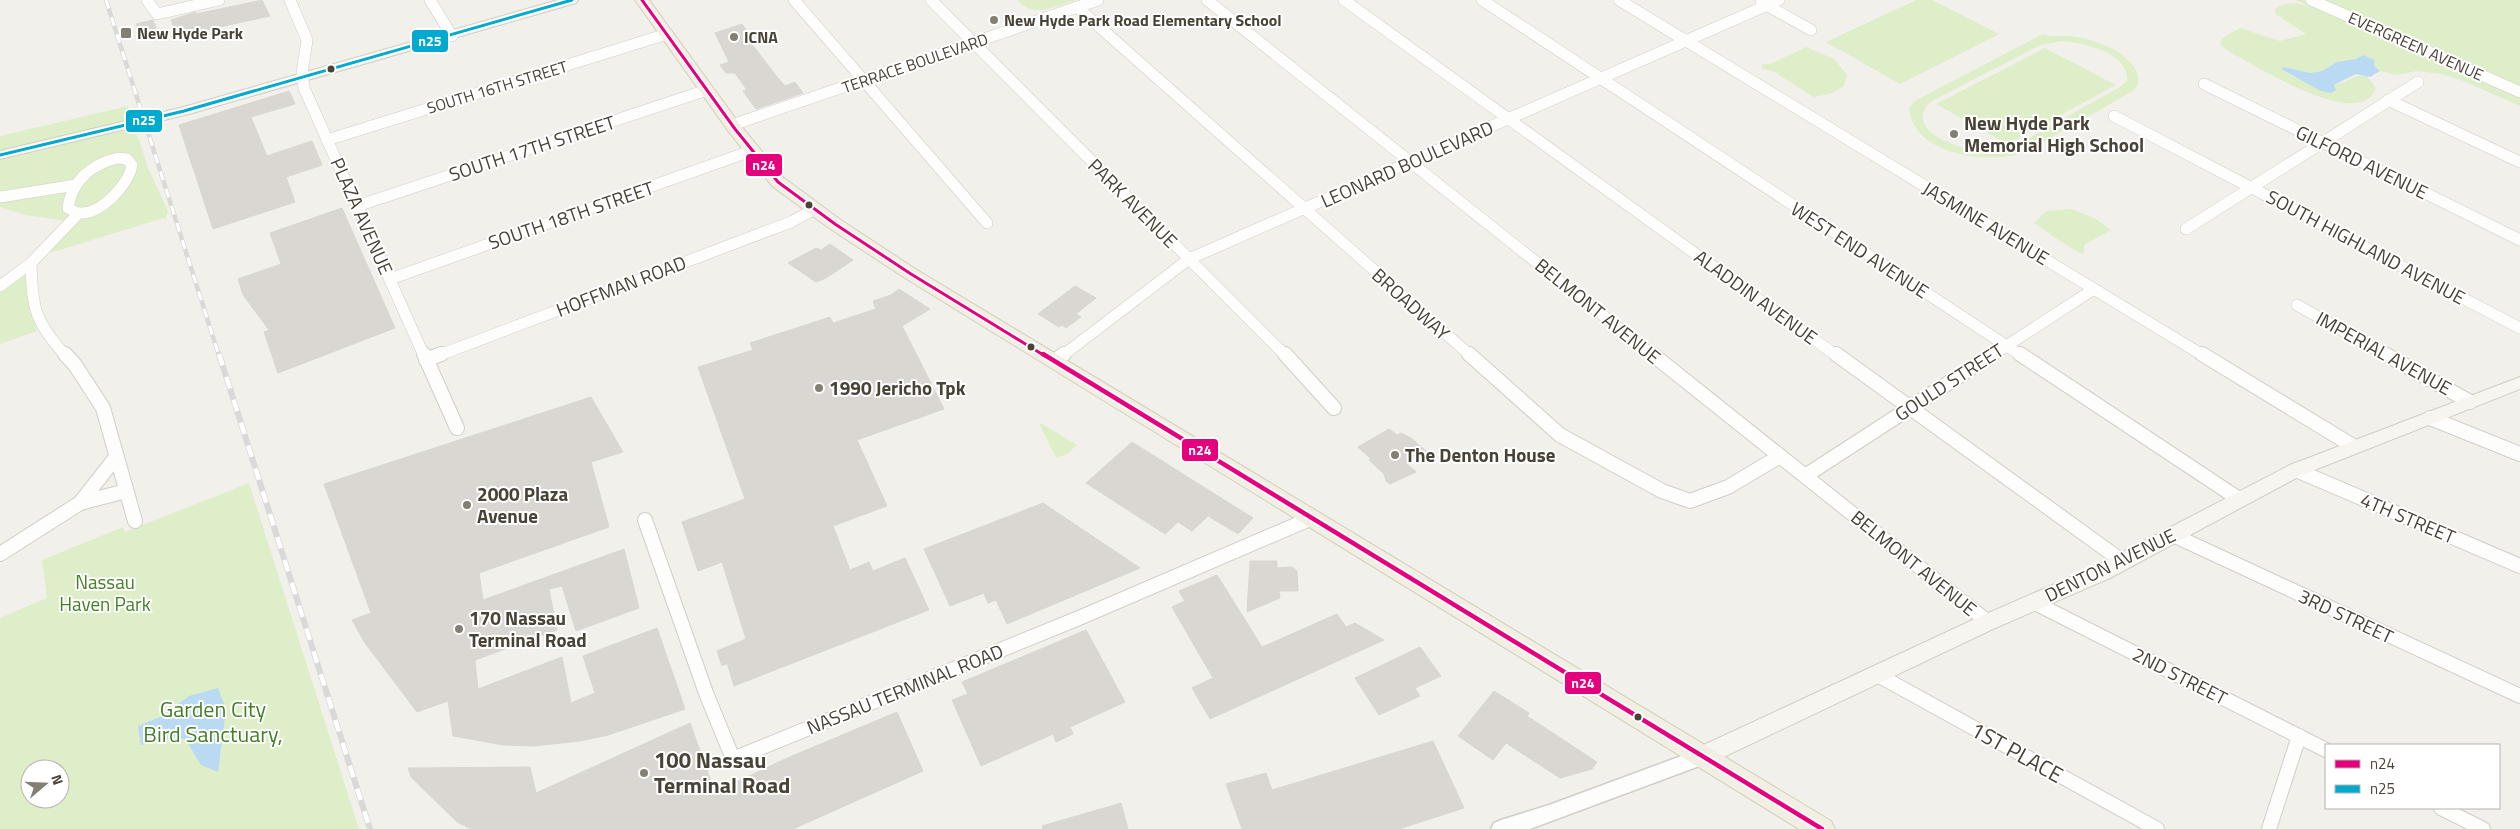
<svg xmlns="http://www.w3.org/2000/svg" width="2520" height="829" viewBox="0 0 2520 829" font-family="'Titillium Web',sans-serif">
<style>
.green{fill:#deeec9;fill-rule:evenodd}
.water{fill:#b9daf2}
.building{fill:#dad7d2;stroke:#dad7d1}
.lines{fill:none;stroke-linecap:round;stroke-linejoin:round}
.minor-far1-casing{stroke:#d0cec8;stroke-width:12}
.minor-casing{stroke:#d0cec8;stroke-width:16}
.tertiary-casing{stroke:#d0cec8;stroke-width:3}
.secondary-casing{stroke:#d2cec2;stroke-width:2}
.primary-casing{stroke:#d5cdb7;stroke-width:2}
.minor-far1{stroke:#fdfdfc;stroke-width:11}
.minor{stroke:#fdfdfc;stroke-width:14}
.tertiary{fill:#fdfdfc;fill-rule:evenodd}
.secondary{fill:#f7f5ef;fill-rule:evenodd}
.primary{fill:#f1eee4;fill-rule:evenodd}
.rail-far1-casing{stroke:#d9d9d8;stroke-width:4.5}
.rail-casing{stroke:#d9d9d8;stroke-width:6}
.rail-far1{stroke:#fff;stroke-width:3;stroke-dasharray:9;stroke-linecap:butt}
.rail{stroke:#fff;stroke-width:4.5;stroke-dasharray:12;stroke-linecap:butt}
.bus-1-far1-casing{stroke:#fff;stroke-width:6}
.bus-1-casing{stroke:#fff;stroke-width:8}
.bus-2-casing{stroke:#fff;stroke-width:6}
.bus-1-far1{stroke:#e5007d;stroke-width:3}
.bus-1{stroke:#e5007d;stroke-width:4.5}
.bus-2{stroke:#00a9ce;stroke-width:3}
.poi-dot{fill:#847f75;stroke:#fff;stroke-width:2}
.bus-dot{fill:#494236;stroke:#fff;stroke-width:2}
.labels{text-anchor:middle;stroke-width:4;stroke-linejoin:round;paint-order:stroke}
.far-poi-label{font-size:16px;font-weight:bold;fill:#494236;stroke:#fff;text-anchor:start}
.far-street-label{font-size:16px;fill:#494236;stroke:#fff}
.poi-label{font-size:19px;font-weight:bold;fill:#494236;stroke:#fff;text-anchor:start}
.street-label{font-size:19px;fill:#494236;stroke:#fff}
.park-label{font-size:19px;fill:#447f25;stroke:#fff}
.near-park-label{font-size:22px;fill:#447f25;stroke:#fff}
.near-street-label{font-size:22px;fill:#494236;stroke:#fff}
.near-poi-label{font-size:22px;font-weight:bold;fill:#494236;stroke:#fff;text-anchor:start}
.line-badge{stroke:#fff;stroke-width:2}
.badge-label{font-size:14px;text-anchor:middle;font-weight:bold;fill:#fff}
</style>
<rect width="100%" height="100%" fill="#f2f0eb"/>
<g class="green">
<path d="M1018 0H1076C1058 6 1032 19 1018 0Z"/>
<polygon points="1916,0 1932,0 1999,34 1900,84 1826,42"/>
<path d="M2296 0H2520V106L2461 80 2441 74 2417 71 2397 75 2380 71 2363 55 2356 59 2337 62 2322 71 2310 73 2284 67 2281 69C2295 79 2315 86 2333 85 2345 84 2353 74 2366 75L2376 88C2361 134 2251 63 2227 50L2220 44 2223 38 2240 28 2280 41 2306 34 2277 15 2274 10C2287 0 2296 3 2310 7Z"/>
<path d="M2043 34C2051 38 2060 35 2070 36 2092 38 2143 55 2138 84L2133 91 2024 153C1988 164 1913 156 1909 108L1916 100ZM2062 41C2084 43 2129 52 2127 81L2120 87 2013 147C2005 150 1996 152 1987 152 1964 151 1902 133 1930 102L2041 45Z"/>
<polygon points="1806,47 1834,59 1847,75 1844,86 1830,94 1813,97 1773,71 1762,69 1762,64 1770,64"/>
<polygon points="2045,48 2116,85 2007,144 1936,104"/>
<polygon points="128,106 148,168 168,211 165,220 164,218 30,259 68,221 25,215 0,207 0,136"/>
<path d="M2071 209 2094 218 2111 230 2084 245V254C2073 251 2046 231 2034 223L2046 211Z"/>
<polygon points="29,267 29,307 37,331 0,344 0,290"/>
<polygon points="1039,424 1042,424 1077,445 1067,454 1056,458"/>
<path d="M249 483 359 829H0V618L47 598 42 560 123 527 125 532ZM30 769H60V799H30Z"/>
</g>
<g class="water">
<polygon points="2363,55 2375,60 2374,66 2380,71 2370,77 2356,74 2334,85 2336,90 2331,93 2321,91 2281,69 2284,67 2310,73 2322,71 2337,62 2356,59"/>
<polygon points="218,688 226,709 218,772 201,765 186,740 174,737 141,745 138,726 160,717 189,696"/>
</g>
<g class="building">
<polygon points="262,0 270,16 178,36 171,20 196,12 196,14"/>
<polygon points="153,20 157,31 140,36 136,24"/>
<polygon points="742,24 754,41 751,43 778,78 785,86 795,82 803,93 756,109 743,91 747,90 735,73 726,73 720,65 729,62 715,33"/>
<polygon points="289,91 295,104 251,117 267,156 312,141 322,165 286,177 295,202 213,229 179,125"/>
<polygon points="342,208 395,328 278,373 264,332 269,330 243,295 238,279 281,264 270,233"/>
<polygon points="830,244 853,260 826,278 816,282 788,263 816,248 821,250"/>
<polygon points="1075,286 1096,298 1076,314 1081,317 1066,328 1062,325 1059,327 1038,314"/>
<polygon points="899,289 930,309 902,326 944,409 857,440 887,506 833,526 850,570 869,562 873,571 905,558 929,610 734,686 727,663 722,666 717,651 746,639 722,562 698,571 682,522 745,499 698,367 753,350 750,343 830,317 833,323 876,309 873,301 891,295"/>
<polygon points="591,397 623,452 591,462 609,527 479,573 483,600 624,549 639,608 576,631 562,586 549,589 557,630 475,660 478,689 562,657 571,703 595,693 583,656 657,628 685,709 608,735 580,741 533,746 504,745 453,736 448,701 417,712 365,643 352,620 371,613 324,484"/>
<polygon points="1389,429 1397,435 1401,433 1411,438 1426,451 1406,463 1416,472 1390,484 1386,481 1384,474 1369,460 1371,459 1358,447"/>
<polygon points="1132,442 1253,518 1238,534 1208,516 1192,531 1178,522 1165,534 1086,483"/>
<polygon points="1043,503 1140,568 1007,624 996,600 988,603 984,593 950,606 924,549"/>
<polygon points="1250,561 1277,561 1277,568 1292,567 1297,571 1298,591 1279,591 1280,598 1247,612"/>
<polygon points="1217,575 1262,647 1337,614 1346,627 1355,623 1384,640 1210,719 1192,688 1213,678 1172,607 1185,601 1179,591"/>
<polygon points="1086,630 1125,702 1070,727 1073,734 1056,742 1053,734 981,766 952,700 968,694 962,682"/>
<polygon points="1420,647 1441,676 1415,688 1420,696 1379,715 1355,678"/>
<polygon points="1494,691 1529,713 1527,716 1597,762 1592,769 1560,778 1506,743 1493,760 1458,736"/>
<polygon points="897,712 923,771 793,829 471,829 457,822 411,777 408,768 530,767 536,793 690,723 715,792 785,759"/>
<polygon points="1433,741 1464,808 1399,829 1242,829 1226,784 1266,773 1272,790"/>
<polygon points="1121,803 1128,829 1043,829 1042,826"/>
</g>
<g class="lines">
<defs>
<g id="minor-far1">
<polyline points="147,0 157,14 219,0"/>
<polyline points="290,0 307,40 302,73 304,88 424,356"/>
<polyline points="430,0 452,36"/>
<polyline points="794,0 987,223"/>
<polyline points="931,0 1286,356"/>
<polyline points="1207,0 1654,356"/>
<polyline points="1344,0 1837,356"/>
<polyline points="1482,0 2022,356"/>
<polyline points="1619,0 2204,356"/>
<polyline points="2311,0 2520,92"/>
<polyline points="1761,2 1811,30"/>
<polyline points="1077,7 1471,356"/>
<polyline points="2204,84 2520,240"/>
<polyline points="2388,100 2520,162"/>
<polyline points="2114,116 2520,328"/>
<polyline points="732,125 1098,0"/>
<polyline points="327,140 667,34"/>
<path d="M118 158 127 159 132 165C129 185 100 215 79 213 76 213 71 209 68 208 72 180 92 164 118 158Z"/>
<polyline points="0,197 76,185"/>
<polyline points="357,206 707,90"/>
<polyline points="2186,229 2418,82"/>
<polyline points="390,279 751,151"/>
<polyline points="0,286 31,263"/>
<polyline points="2297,305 2387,356"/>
<path d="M66 356C35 322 32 308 31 263L79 213"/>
<polyline points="437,356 791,222 815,209"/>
<polyline points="1062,356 1189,259 1779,0"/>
<polyline points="1991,356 2094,289"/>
</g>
<g id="minor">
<polyline points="65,354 75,365 103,408 135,521"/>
<polyline points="424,354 457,428"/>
<polyline points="1285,354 1334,408"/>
<polyline points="1469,354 1560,435 1662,491 1690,501 1728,487 1780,456"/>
<polyline points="1652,354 1988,622"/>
<polyline points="1836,354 2122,561"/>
<polyline points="2020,354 2239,499"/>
<polyline points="2202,354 2353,446"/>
<polyline points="2385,354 2470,402"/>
<polyline points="426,360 441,354"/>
<polyline points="1055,361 1064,354"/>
<polyline points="2430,418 2520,454"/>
<polyline points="2296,470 2520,566"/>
<polyline points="1805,476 1993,354"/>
<polyline points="80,503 126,491"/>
<polyline points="645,520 706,693 733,759 1079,618 1312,518"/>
<polyline points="2173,535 2520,696"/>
<polyline points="0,554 80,503 116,457"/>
<polyline points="2033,602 2326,750"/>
<polyline points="1876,674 2157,829"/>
<polyline points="2441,808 2483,829"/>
<polyline points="2269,829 2299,736"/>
</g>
<polygon id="tertiary" points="1703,748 1710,750 1712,756 1710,762 1530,829 1491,829 1494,823 1501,820 1549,805"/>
<g id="secondary">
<polygon points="558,0 578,0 576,3 189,114 0,159 0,151 180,108"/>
<polygon points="2520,377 2520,389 2302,475 2110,578 1993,629 1711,763 1703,766 1695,763 1692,756 1695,749 1979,617 2096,566 2290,465"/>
</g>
<polygon id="primary" points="635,0 649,0 741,126 784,178 841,220 917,270 1831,821 1835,829 1799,829 905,278 829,228 772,186 729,132"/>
</defs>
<use href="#minor-far1" class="minor-far1-casing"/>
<use href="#minor" class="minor-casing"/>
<use href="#tertiary" class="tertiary-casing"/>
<use href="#secondary" class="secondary-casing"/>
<use href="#primary" class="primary-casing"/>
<use href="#minor-far1" class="minor-far1"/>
<use href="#minor" class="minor"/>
<use href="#tertiary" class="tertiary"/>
<use href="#secondary" class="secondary"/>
<use href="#primary" class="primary"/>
<defs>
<polyline id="rail-far1" points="106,0 219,356"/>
<polyline id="rail" points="219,354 370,829"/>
</defs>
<use href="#rail-far1" class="rail-far1-casing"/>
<use href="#rail" class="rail-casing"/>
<use href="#rail-far1" class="rail-far1"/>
<use href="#rail" class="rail"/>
<defs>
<polyline id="bus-1-far1" points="642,0 735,129 778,182 835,224 911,274 1045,356"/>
<polyline id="bus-1" points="1043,354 1822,829"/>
<polyline id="bus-2" points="0,155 184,111 572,0"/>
</defs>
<use href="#bus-1-far1" class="bus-1-far1-casing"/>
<use href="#bus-1" class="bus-1-casing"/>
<use href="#bus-2" class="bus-2-casing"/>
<use href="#bus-1-far1" class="bus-1-far1"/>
<use href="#bus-1" class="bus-1"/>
<use href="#bus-2" class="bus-2"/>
</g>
<g class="poi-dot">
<circle cx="994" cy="20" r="5"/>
<rect x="120" y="27" width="12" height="12" rx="2.5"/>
<circle cx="734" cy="37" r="5"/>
<circle cx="1954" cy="134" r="5"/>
<circle cx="819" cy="388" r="5"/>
<circle cx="1395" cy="455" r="5"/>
<circle cx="467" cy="505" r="5"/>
<circle cx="459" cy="629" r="5"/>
<circle cx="644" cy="773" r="5"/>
</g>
<g class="bus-dot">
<circle cx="331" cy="69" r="4.5"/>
<circle cx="809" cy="205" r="4.5"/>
<circle cx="1031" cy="347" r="4.5"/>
<circle cx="1638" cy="717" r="4.5"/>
</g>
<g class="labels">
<g class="far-poi-label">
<text x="1004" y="26">New Hyde Park Road Elementary School</text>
<text x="137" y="39">New Hyde Park</text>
<text x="744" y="43">ICNA</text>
</g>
<g class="far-street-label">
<text transform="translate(2416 46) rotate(24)" y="6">EVERGREEN AVENUE</text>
<text transform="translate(915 63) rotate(-19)" y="6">TERRACE BOULEVARD</text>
<text transform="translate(497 87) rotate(-17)" y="6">SOUTH 16TH STREET</text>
</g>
<g class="poi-label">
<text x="1964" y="130">New Hyde Park<tspan x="1964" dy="22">Memorial High School</tspan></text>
<text x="829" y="395">1990 Jericho Tpk</text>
<text x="1405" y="462">The Denton House</text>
<text x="477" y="501">2000 Plaza<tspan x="477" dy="22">Avenue</tspan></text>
<text x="469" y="625">170 Nassau<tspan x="469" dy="22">Terminal Road</tspan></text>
</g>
<g class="street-label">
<text transform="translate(532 148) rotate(-18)" y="7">SOUTH 17TH STREET</text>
<text transform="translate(2362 162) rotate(26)" y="7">GILFORD AVENUE</text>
<text transform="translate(1407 164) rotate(-24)" y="7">LEONARD BOULEVARD</text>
<text transform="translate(1133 203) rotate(45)" y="7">PARK AVENUE</text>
<text transform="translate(571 215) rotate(-19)" y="7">SOUTH 18TH STREET</text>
<text transform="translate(362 216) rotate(66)" y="7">PLAZA AVENUE</text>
<text transform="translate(1986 223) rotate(31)" y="7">JASMINE AVENUE</text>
<text transform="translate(2366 247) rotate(28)" y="7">SOUTH HIGHLAND AVENUE</text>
<text transform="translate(1860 250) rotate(33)" y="7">WEST END AVENUE</text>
<text transform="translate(621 286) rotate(-21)" y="7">HOFFMAN ROAD</text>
<text transform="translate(1756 297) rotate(36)" y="7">ALADDIN AVENUE</text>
<text transform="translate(1411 304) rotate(42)" y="7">BROADWAY</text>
<text transform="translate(1598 311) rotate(39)" y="7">BELMONT AVENUE</text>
<text transform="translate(2384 353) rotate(29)" y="7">IMPERIAL AVENUE</text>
<text transform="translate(1949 382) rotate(-33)" y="7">GOULD STREET</text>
<text transform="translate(2408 518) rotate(23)" y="7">4TH STREET</text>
<text transform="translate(1914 563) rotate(39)" y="7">BELMONT AVENUE</text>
<text transform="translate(2110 565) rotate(-26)" y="7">DENTON AVENUE</text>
<text transform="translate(2346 616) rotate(25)" y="7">3RD STREET</text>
<text transform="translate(2180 676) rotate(27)" y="7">2ND STREET</text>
<text transform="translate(905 689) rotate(-22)" y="7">NASSAU TERMINAL ROAD</text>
</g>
<g class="park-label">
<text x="105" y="589">Nassau<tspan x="105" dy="22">Haven Park</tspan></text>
</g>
<g class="near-park-label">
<text x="213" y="717">Garden City<tspan x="213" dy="25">Bird Sanctuary,</tspan></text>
</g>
<g class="near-street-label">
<text transform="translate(2017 752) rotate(29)" y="8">1ST PLACE</text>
</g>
<g class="near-poi-label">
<text x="654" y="768">100 Nassau<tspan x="654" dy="25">Terminal Road</tspan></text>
</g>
</g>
<g class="line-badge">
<rect x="411" y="29" width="38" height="24" rx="5" fill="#00a9ce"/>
<rect x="125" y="109" width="38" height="24" rx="5" fill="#00a9ce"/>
<rect x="745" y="153" width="38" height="24" rx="5" fill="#e5007d"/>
<rect x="1181" y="438" width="38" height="24" rx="5" fill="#e5007d"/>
<rect x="1564" y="671" width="38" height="24" rx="5" fill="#e5007d"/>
</g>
<g class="badge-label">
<text x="430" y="46">n25</text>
<text x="144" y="125">n25</text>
<text x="764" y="170">n24</text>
<text x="1200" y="455">n24</text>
<text x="1583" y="688">n24</text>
</g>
<rect x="2325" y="744" width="175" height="65" fill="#ffffff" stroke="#b6b3af"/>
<rect x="2335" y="760" width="25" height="8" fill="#e5007d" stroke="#b6b3af"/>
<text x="2370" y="769" font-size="15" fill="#494236">n24</text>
<rect x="2335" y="785" width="25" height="8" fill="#00a9ce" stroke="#b6b3af"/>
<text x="2370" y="794" font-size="15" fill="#494236">n25</text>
<g transform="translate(45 784) rotate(71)"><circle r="24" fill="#ffffff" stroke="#b6b3af"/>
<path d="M0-4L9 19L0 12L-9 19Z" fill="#847f75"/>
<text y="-8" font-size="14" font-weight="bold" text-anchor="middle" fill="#494236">N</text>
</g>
</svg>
